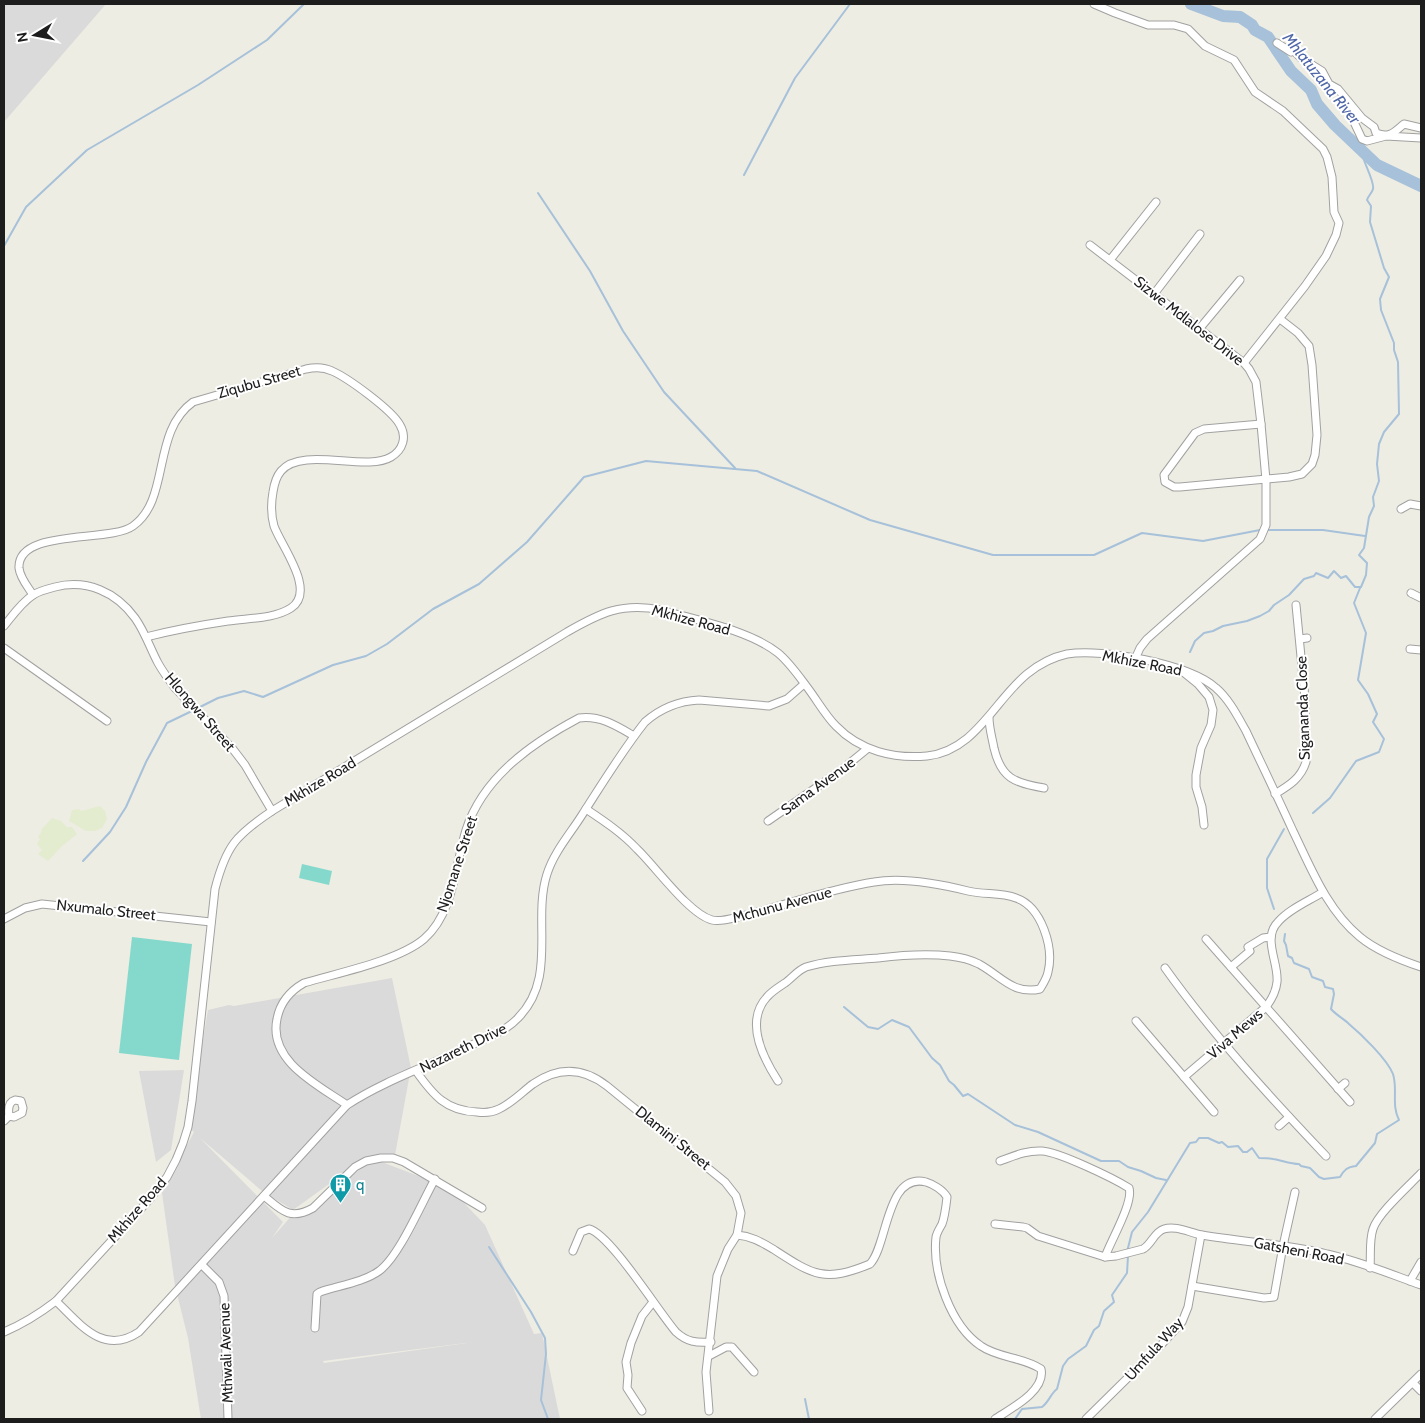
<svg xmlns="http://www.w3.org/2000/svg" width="1425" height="1423" viewBox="0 0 1425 1423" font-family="Cabin,sans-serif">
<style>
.residential{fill:#dbdada;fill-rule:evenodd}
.farmland{fill:#e3eccf}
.pitch{fill:#85d9cc}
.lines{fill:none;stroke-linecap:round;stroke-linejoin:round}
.stream{stroke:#a6c1d9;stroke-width:2}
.river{stroke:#a6c1d9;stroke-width:12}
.minor-casing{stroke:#a1a1a1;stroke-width:9}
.minor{stroke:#fff;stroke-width:7}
.labels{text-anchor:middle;stroke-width:4;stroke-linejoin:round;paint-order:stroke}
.street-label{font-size:15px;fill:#1d1d1d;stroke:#fff}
.culture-label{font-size:15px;fill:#0d838f;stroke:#fff;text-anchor:start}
.water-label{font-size:16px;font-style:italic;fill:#4f67a7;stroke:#fff}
</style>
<rect width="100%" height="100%" fill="#eeede3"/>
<g class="residential">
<polygon points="4,4 106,4 4,122"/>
<path d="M392 978 411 1068 395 1155 368 1156 293 1210 262 1191 200 1138 283 1222 272 1238 293 1214 294 1219 374 1159 450 1188 485 1225 534 1334 542 1333 560 1419H201L188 1338 175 1286 162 1193 194 1132 188 1127 208 1010 229 1005 234 1006ZM474 1342 324 1363 323 1361Z"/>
<polygon points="184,1070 171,1150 156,1162 139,1071"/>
</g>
<g class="farmland">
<polygon points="100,806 105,811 107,819 102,828 95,831 86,831 69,821 72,810 79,809 81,811"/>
<polygon points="52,818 61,821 67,827 72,827 77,834 62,846 48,861 38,854 42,850 37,844 40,839 38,837 42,831 41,830"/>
</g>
<g class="pitch">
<polygon points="302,864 332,871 329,885 299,878"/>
<polygon points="132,937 192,944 179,1060 119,1053"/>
</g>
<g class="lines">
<g class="stream">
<polyline points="744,175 795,78 850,4"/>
<polyline points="538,193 590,271 623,331 664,392 735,468"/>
<polyline points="4,246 26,207 87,150 198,85 267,40 304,4"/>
<polyline points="1268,530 1323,530 1365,536"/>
<path d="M1190 652 1195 641 1204 633 1213 631 1223 626 1247 621 1260 616 1269 611 1274 605 1289 595 1304 579 1314 576 1316 573 1328 578 1334 571 1341 578 1346 576 1355 587H1361L1366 575 1367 563 1359 555 1364 548 1369 517 1374 506 1373 497 1379 481 1377 464 1379 444 1384 432 1399 414 1398 362 1394 350V343L1381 310 1380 299 1389 277 1384 268 1370 222 1371 206 1367 200C1368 196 1372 193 1373 189 1375 181 1362 161 1361 149"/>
<polyline points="198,708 218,698 244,691 263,697 333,665 366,656 387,644 433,609 479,584 527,542 584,477 646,461 757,471 870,520 993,555 1094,555 1142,533 1203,541 1260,530"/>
<polyline points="1313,813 1330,798 1356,761 1379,752 1384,739 1373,722 1377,714 1368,694 1358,680 1366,633 1354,603 1360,588"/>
<polyline points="83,861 110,832 126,807 146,762 167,723 194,710"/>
<polyline points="1274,909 1267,888 1267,859 1284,829"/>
<polyline points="844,1007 868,1027 878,1029 892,1020 909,1027 932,1058 940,1065 949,1081 954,1085 963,1096 968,1094 1015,1125 1038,1132 1101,1161 1119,1161 1128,1167 1141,1171 1156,1178 1166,1180"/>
<polyline points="489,1247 531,1312 545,1338 546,1354 541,1400 548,1419"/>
<path d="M1127 1252 1132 1232 1148 1212 1190 1143 1196 1142 1199 1138H1208L1219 1143 1222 1142 1228 1147 1238 1146 1243 1152H1247L1252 1148 1259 1158C1264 1158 1269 1158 1273 1159 1281 1160 1290 1164 1299 1164L1301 1166 1310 1168 1319 1177 1324 1179 1340 1177C1344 1170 1347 1167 1356 1166L1375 1143 1377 1134 1399 1120C1391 1104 1398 1090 1393 1074 1387 1059 1361 1034 1349 1024 1343 1018 1336 1015 1331 1009L1334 994 1333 989 1325 987 1323 981 1312 977 1309 969 1294 963 1292 958 1288 956 1286 945 1284 941 1285 934"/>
<polyline points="805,1399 809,1419"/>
<path d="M1015 1419 1022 1409 1042 1407C1049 1402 1051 1393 1057 1389L1063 1366 1068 1359 1086 1346 1094 1330 1099 1326 1104 1311 1114 1302 1112 1295 1127 1273 1128 1256"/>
</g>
<polyline class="river" points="1191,4 1223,16 1240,17 1252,25 1255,30 1268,37 1291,71 1311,90 1317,104 1335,125 1377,165 1421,186"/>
<defs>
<g id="minor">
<polyline points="1094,4 1115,13 1148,25 1174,25 1188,29 1205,46 1234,60 1255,92 1283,111 1323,149 1327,157 1332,177 1334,212 1339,223 1336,235 1326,256 1305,286 1244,363"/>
<path d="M1277 43 1291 52V48L1301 58 1322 71 1329 84 1338 89 1362 118 1374 127 1376 133C1390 139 1395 131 1404 124L1421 128"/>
<polyline points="1354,122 1362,139 1367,141 1386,136 1421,138"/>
<polyline points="1090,245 1244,363 1249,369 1256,382 1261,424 1266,480 1266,525 1260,539 1147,639 1140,648 1135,659"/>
<polyline points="1110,260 1156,202"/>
<polyline points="1154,294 1200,234"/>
<polyline points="1200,328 1240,280"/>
<polyline points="1261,424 1204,429 1195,433 1164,475 1165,482 1174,487 1180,487 1289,477 1302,474 1312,464 1315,455 1317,435 1312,365 1309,346 1298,333 1280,319"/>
<polyline points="1401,509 1410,504 1421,506"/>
<polyline points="1411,593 1421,598"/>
<path d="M33 595C28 587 20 578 19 568 17 528 110 543 133 526 171 499 151 432 193 402L306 369C315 367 324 367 332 371 348 378 392 410 400 425 407 437 403 450 391 457 366 472 302 446 281 471 276 477 274 485 273 492 271 503 271 515 274 526 281 546 317 591 291 608 274 619 248 618 228 621 201 625 173 630 146 637"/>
<path d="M4 626C13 615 21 603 33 595 39 591 47 589 55 587 87 579 116 592 135 618 145 632 150 648 158 663 163 672 169 680 175 688L232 748 245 765 272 811"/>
<polyline points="1300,639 1307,638"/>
<polyline points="4,648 107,721"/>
<polyline points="1410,649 1421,650"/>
<polyline points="1182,671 1198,684 1209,697 1213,710 1211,725 1201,748 1196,775 1196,787 1202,807 1204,825"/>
<path d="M989 717C989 728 992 737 994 748 1001 778 1014 783 1044 788"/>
<path d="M1275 794C1290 785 1301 778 1306 762L1305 698 1296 605"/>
<path d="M586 809C604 821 622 833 637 849 655 866 689 914 712 920 720 922 730 919 738 917 783 906 829 889 874 882 902 877 940 884 968 891 984 895 1001 892 1016 898 1042 907 1054 948 1048 972 1047 978 1043 984 1040 989 1013 995 1001 976 979 964 971 960 959 957 950 956 925 953 902 955 878 958 854 960 829 960 806 967 798 970 792 978 785 983 779 987 772 991 767 997 744 1022 763 1058 778 1081"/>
<polyline points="768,821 840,771 867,749"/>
<polyline points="4,919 25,908 42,904 211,922"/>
<polyline points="1206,939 1350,1102"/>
<polyline points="1231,967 1250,951 1248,947 1263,938 1271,937"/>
<path d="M1165 968C1213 1035 1270 1097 1326 1156"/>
<polyline points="1136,1021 1214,1112"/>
<path d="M416 1071C433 1095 446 1111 477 1112 484 1113 493 1112 499 1109 512 1103 522 1092 533 1084 559 1066 584 1068 607 1086L725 1182 736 1196 741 1213 737 1235 728 1249 717 1276 706 1372 709 1411"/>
<path d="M1184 1077 1266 1007C1272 999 1276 992 1277 982 1279 963 1262 938 1278 922 1289 909 1309 901 1323 892"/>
<polyline points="1338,1089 1345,1083"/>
<path d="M347 1105C318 1085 268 1061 277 1019 280 1003 290 991 304 983 337 973 398 961 424 939 454 913 455 865 466 830 483 777 532 743 579 718 600 715 617 726 634 736"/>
<path d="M4 1121 9 1116C8 1109 8 1102 15 1100L21 1101 23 1108 22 1113 14 1117 9 1116"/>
<polyline points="1279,1126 1289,1117"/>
<path d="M1000 1161C1014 1156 1027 1150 1042 1151 1059 1152 1113 1178 1129 1188 1134 1202 1110 1242 1105 1257"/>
<path d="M264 1196C281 1210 290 1221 313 1208L355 1167 366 1161 381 1158H393L404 1162 482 1208"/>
<path d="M995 1224 1023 1227 1027 1228 1038 1236 1105 1257 1116 1256 1143 1249C1152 1244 1154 1232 1164 1229 1176 1225 1190 1233 1202 1235 1243 1242 1286 1244 1327 1254 1359 1261 1390 1274 1421 1285"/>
<path d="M737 1235C751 1236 761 1242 773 1249 813 1275 824 1283 870 1264 888 1245 886 1172 926 1182 933 1184 943 1190 947 1197 946 1206 945 1216 942 1224 940 1228 937 1232 936 1237 932 1273 951 1326 981 1346 998 1358 1023 1357 1041 1369 1046 1391 1010 1409 995 1419"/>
<path d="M573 1251 581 1232 589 1229C610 1234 658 1311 676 1332 687 1342 696 1343 711 1342"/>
<polyline points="202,1265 219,1282 224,1296 228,1419"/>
<path d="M1370 1268C1371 1255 1369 1241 1373 1229 1378 1213 1409 1186 1421 1173"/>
<polyline points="1410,1281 1421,1262"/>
<polyline points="1192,1286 1264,1298 1274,1297 1283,1246 1295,1192"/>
<path d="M56 1301C80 1324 103 1356 139 1332L347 1105C387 1079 434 1064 476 1043 491 1036 507 1030 518 1018 558 978 532 921 547 874 554 852 570 834 582 815 602 784 622 751 645 722 661 708 678 701 699 700L769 706 787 699 804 684"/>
<path d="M315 1328 317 1294 320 1292C337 1286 364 1282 379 1271 399 1257 422 1202 435 1179"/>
<path d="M4 1332C23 1324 39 1314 56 1301L149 1200 167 1177 176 1160 183 1143 188 1127 192 1101 215 889C226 846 236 835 272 811L567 632C600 613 622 602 661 610 696 620 749 630 778 653 789 662 798 675 807 687 817 700 825 715 836 726 860 751 894 759 927 756 975 751 994 701 1027 674 1038 665 1053 657 1067 654 1103 648 1189 664 1216 688 1229 699 1238 717 1246 731 1262 765 1278 798 1293 831 1311 868 1327 910 1360 937 1377 951 1400 960 1421 967"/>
<polyline points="709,1356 726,1347 732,1347 754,1372"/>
<polyline points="1413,1383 1421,1391"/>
<polyline points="642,1411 627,1388 628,1375 626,1362 631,1343 642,1316 653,1302"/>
<polyline points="1086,1419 1161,1345 1182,1322 1188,1307 1201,1235"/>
<polyline points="1375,1419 1421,1374"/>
</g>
</defs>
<use href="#minor" class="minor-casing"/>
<use href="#minor" class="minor"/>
</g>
<defs>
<symbol id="building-pin" viewBox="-11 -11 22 30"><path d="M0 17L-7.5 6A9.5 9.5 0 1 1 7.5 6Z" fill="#0f9aa8" stroke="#fff"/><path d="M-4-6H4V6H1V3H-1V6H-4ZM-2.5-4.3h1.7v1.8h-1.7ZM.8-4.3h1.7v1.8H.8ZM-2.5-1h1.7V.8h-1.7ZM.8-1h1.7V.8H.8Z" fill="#fff"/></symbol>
</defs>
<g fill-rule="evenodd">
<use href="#building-pin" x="328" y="1172" width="25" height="34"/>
</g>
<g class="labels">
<g class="street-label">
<text transform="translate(1189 321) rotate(38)" y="5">Sizwe Mdlalose Drive</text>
<text transform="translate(259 382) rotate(-16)" y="5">Ziqubu Street</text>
<text transform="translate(691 620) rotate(15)" y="5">Mkhize Road</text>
<text transform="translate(1142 663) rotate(11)" y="5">Mkhize Road</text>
<text transform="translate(1303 708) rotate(-92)" y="5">Sigananda Close</text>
<text transform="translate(200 712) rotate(49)" y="5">Hlongwa Street</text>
<text transform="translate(320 782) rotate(-31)" y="5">Mkhize Road</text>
<text transform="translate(818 786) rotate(-36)" y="5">Sama Avenue</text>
<text transform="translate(457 864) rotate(-72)" y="5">Njomane Street</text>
<text transform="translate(782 905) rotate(-15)" y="5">Mchunu Avenue</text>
<text transform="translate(106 910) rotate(6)" y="5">Nxumalo Street</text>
<text transform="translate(1235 1034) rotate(-41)" y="5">Viva Mews</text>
<text transform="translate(463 1048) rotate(-26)" y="5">Nazareth Drive</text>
<text transform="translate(673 1138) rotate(39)" y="5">Dlamini Street</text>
<text transform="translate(137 1210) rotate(-49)" y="5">Mkhize Road</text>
<text transform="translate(1299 1251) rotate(11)" y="5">Gatsheni Road</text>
<text transform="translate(1154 1349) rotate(-48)" y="5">Umfula Way</text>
<text transform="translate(226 1353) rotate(-92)" y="5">Mthwali Avenue</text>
</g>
<g class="culture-label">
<text x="356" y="1190">q</text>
</g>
<g class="water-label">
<text transform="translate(1322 78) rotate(51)" y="6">Mhlatuzana River</text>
</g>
</g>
<rect width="1425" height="1423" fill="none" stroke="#1d1d1d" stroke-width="10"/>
<g transform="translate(35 35) rotate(260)" stroke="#ffffff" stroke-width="4" paint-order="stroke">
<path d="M0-4L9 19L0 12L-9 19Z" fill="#1d1d1d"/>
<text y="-8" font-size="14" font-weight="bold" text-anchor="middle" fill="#1d1d1d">N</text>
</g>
</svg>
